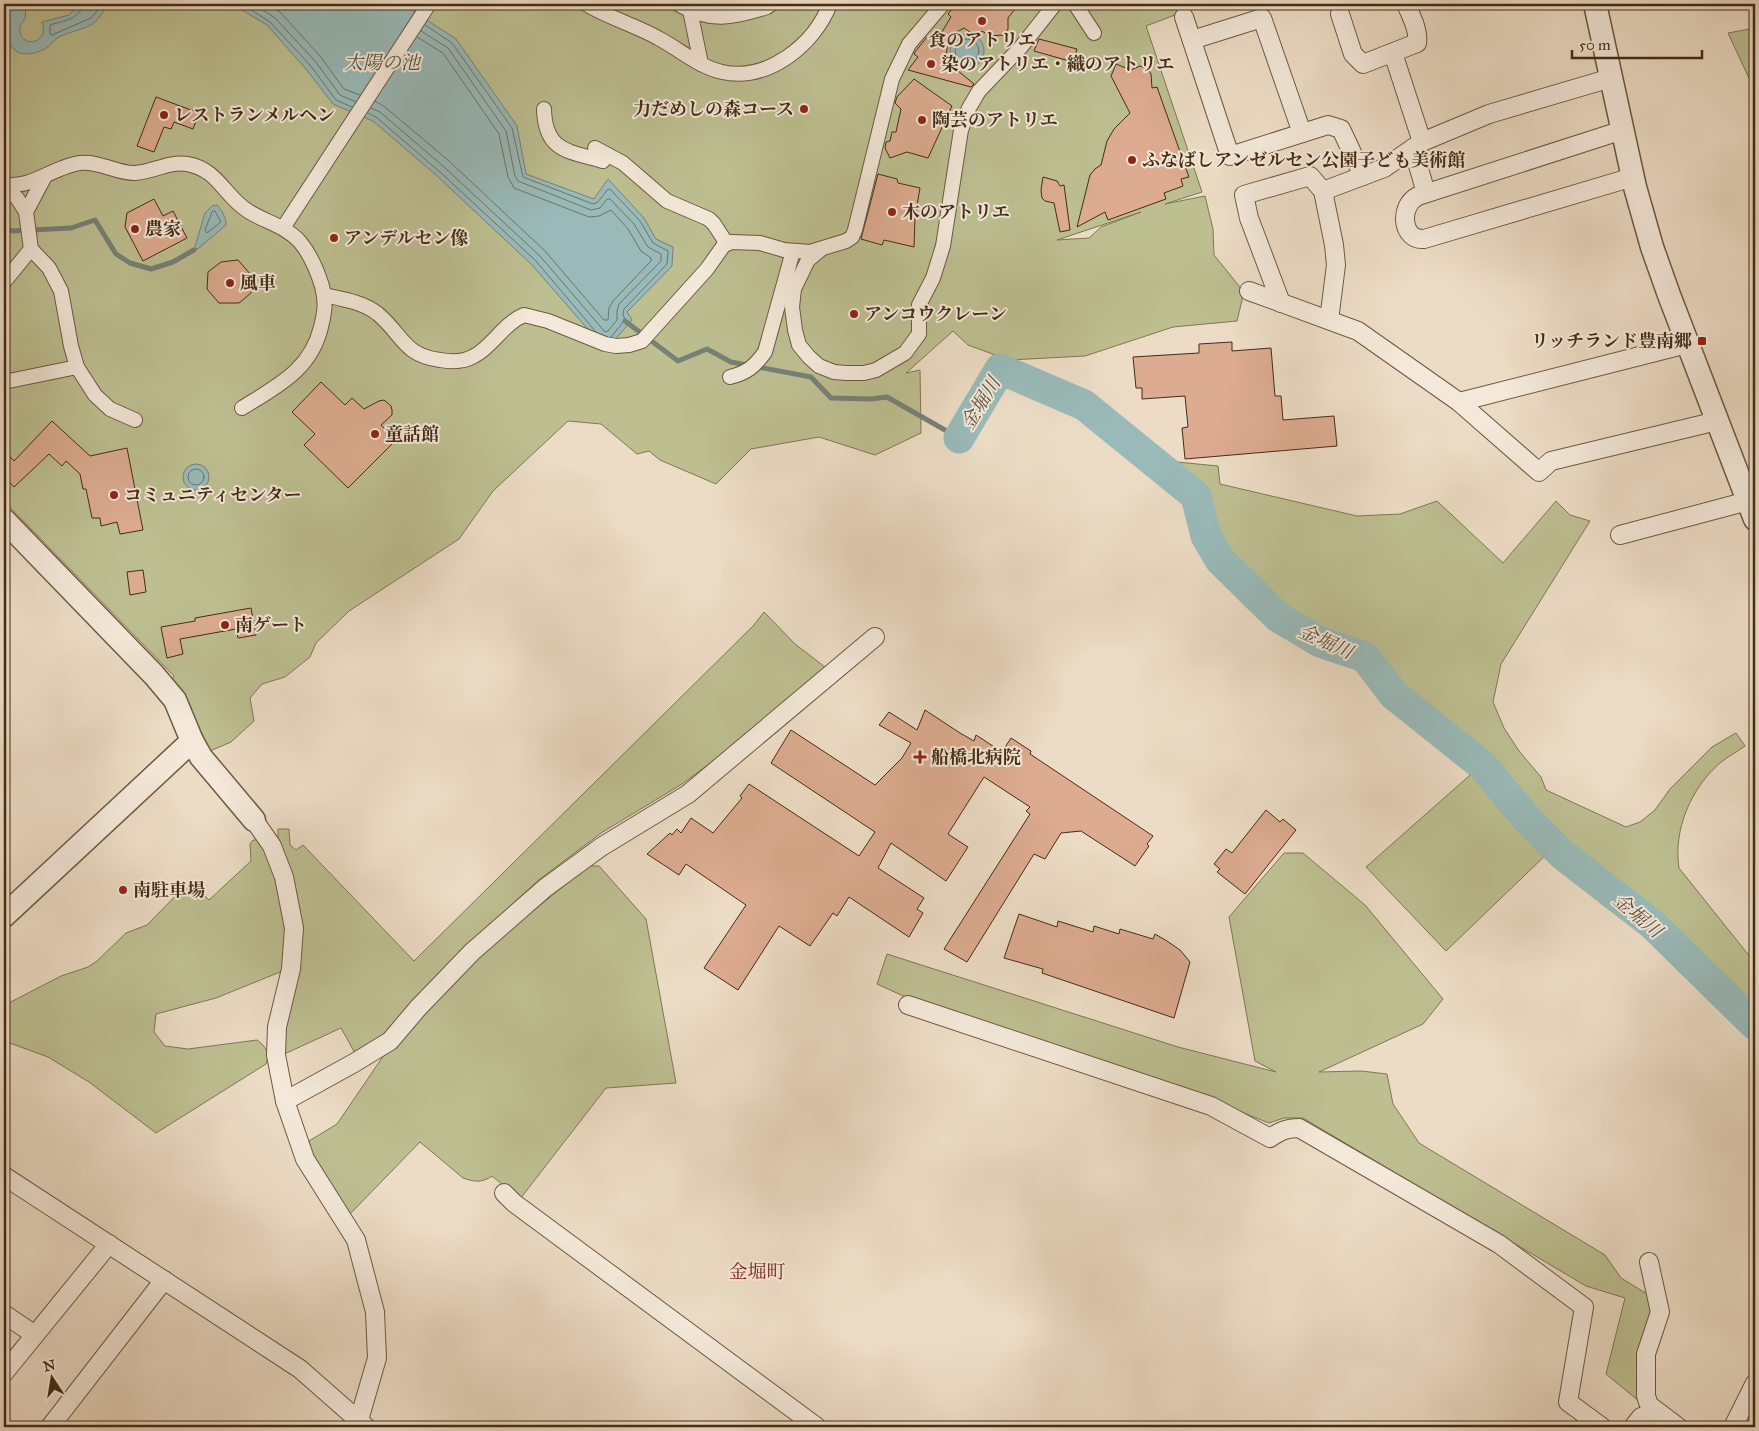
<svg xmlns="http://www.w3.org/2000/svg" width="1759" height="1431" viewBox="0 0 1759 1431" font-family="'IM FELL Great Primer','Noto Serif JP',serif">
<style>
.green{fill:#bdbf91;stroke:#817653;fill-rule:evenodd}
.water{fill:#99bab9;stroke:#778177}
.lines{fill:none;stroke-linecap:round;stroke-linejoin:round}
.shore{stroke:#6f7367;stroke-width:1}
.stream{stroke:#778177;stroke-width:5}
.river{stroke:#99bab9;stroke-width:31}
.building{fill:#dcab90;stroke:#452c15}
.pedestrian-casing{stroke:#6f5841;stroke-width:16}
.minor-casing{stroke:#6f5841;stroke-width:20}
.tertiary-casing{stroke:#6f5841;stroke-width:25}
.pedestrian{stroke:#f3e8d9;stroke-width:14}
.minor{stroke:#f3e8d9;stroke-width:18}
.tertiary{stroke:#f3e8d9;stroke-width:22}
.poi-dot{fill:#8f2418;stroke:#f3e8d9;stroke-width:2}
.labels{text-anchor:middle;stroke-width:4;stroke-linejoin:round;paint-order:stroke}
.poi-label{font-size:18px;font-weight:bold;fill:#452c15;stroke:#f3e8d9;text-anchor:start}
.water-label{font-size:19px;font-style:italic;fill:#5a503e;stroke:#f3e8d9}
.neighbourhood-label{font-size:19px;fill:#7a1f14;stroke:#f3e8d9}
</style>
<rect width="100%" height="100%" fill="#ecdcc5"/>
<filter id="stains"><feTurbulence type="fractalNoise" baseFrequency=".004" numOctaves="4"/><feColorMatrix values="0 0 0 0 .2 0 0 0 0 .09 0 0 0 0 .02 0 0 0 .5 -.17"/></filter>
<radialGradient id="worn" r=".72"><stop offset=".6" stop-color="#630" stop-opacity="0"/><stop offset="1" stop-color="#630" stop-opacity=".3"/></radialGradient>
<g class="green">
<path d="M4 4H1204L1146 26 1202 192 1165 204 1205 196 1213 229 1214 255 1244 292 1237 321 1173 327 1085 356 1009 360 968 345 953 331 906 373 920 370 921 433 875 455 819 437 751 449 716 484 660 460 649 451 637 454 601 424 568 421 493 491 459 539 349 611 316 643 310 657 285 677 262 684 250 698 254 721 231 742 210 751 184 695 172 680 174 676 4 501ZM1141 212 1101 227 1089 238 1057 240Z"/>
<polygon points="1755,28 1755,91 1728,33"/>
<path d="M1177 462 1218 466 1220 484 1357 516 1400 514 1437 501 1503 563 1556 501 1570 515 1590 521 1501 664 1493 702 1504 728 1519 751 1541 777 1546 790 1626 827 1640 822 1655 810 1670 789 1712 747 1736 733 1745 746C1737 752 1727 757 1720 763 1691 788 1673 830 1679 868L1755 963V1019L1736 1001 1655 918 1563 848 1532 816 1527 814 1485 763 1449 730 1411 703 1365 649 1321 637 1281 612 1224 557 1198 488 1172 469Z"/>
<polygon points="764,612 795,644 825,667 725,752 682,784 601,833 540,879 468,944 387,1035 356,1055 341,1028 280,1056 295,971 278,843 278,829 289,829 290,845 296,850 303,845 414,961 754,625"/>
<polygon points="1478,768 1522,822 1550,851 1446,951 1366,867"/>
<path d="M253 840H257L267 850 289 927 285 970 216 998 156 1014 154 1032 165 1046 188 1049 257 1040C266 1046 270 1054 266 1064L156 1133 89 1082 48 1057 4 1041 5 1005 61 976 88 967 97 961 126 933 147 925 190 881 209 900 251 861 250 844Z"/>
<polygon points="1284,853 1303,853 1365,905 1443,999 1423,1024 1319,1072 1361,1071 1387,1074 1393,1104 1419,1143 1605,1255 1621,1278 1647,1294 1653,1312 1639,1401 1606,1374 1625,1298 1586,1286 1303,1118 1284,1118 1269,1123 1213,1101 910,999 877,984 887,954 1178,1047 1276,1072 1255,1061 1229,917"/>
<path d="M588 866H599L646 919 676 1083 606 1088 520 1199 492 1176C482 1183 474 1182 463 1178L420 1142 349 1215 312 1156 309 1141 337 1124 386 1052 476 958Z"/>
</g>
<g class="water">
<path d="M4 4H24C25 9 27 15 24 20 22 24 19 25 20 31 22 49 50 43 42 22L69 15 80 4H108L107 7C103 12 99 18 95 22 85 30 70 31 59 37 53 40 51 46 45 49 6 67 4 32 4 4Z"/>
<polygon points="232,4 402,4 456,39 517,126 526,174 594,199 608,179 644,218 656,239 673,247 672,266 627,312 632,320 606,350 532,265 436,175 373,121 333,104 306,69 267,25"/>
<circle cx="967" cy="51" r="17"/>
<path d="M217 205C222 211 226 217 226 225L199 248 194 250 205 213 212 206Z"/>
<circle cx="196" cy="477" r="13"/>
</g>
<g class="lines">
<g class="shore">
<path d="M83 4C80 20 62 21 50 25V34L52 35 91 18 103 4"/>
<polyline points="242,4 270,22 310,65 336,100 352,107"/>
<polyline points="254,4 275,18 315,61 340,95 356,102"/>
<polyline points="268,4 280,12 320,56 344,89 360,95"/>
<polyline points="425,25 452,43 512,128 523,177 593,204 598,202 607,190 610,189 640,221 653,243 668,251 667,264 624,309 623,314 625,320 611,337"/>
<circle cx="967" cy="51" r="12"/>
<polyline points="375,101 385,107 449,161 545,251 604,320 608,320 609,308 613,301 651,261 651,258 641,251 628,229 611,210 599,216 589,217 514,188 508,177 499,134 443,53 417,37"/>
<polyline points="371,108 380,112 444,167 540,256 605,332 608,331 617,320 617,311 619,304 661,261 661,254 648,247 634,224 610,199 607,199 600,208 591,210 518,181 515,176 506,131 448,48 421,31"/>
<polyline points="368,113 376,117 440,172 536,261 596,332"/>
<polygon points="215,211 221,222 207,233 205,230 212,212"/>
<circle cx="196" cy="477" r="8"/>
</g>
<g class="stream">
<polyline points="4,228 13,231 71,228 95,220 116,254 130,263 151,269 173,262 194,250"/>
<polyline points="625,321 678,361 707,349 731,362 811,377 831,398 871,399 887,397 959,438"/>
</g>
<polyline class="river" points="959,438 1000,369 1084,405 1196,496 1206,536 1220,560 1278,617 1320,642 1365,657 1394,695 1483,766 1526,818 1563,855 1652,924 1755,1025"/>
</g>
<g class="building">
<polygon points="956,4 1019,4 1008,18 1008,29 1003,35 990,36 982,31 979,35 974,32 973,34 964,28 948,37 946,61 974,84 971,87 908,70 918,57 914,54 915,52 927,37 935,43 951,17 948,14"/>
<polygon points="1039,39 1077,49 1073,62 1034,51"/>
<polygon points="1116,64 1131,70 1140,66 1148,69 1151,74 1152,88 1157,87 1189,177 1181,179 1183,186 1164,193 1166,199 1108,220 1105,212 1077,227 1090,175 1095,169 1101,165 1107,141 1114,129 1130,113 1111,76"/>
<polygon points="914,79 952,106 928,158 907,152 890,158 885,148 886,142 890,141 892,132 896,132 901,109 895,103 897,97"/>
<polygon points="156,97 199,113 193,129 174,122 171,129 164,127 154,152 137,146"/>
<polygon points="878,174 897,179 898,183 920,188 915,217 914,247 884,240 882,245 861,239"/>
<polygon points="1043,177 1057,181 1060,186 1064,185 1070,230 1060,232 1054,203 1045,201 1042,198 1041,190"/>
<polygon points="154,199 163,216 173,211 187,238 143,261 125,227 127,213"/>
<polygon points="238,260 252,276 251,293 239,303 219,303 207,289 208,272 221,262"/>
<polygon points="1232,342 1232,351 1271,348 1275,396 1281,396 1283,420 1334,416 1337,446 1185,459 1182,428 1188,427 1185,396 1142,399 1142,388 1136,388 1133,357 1199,353 1199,344"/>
<polygon points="321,382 345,405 352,398 364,409 379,401 384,400 391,406 392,410 392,415 381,425 396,440 348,488 304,445 315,434 292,412"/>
<polygon points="52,421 90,456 127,448 143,530 120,534 117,522 101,526 100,518 92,518 86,489 83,489 80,474 66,461 62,466 49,454 14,487 4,476 4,450 14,461"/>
<polygon points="143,570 146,592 130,595 127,572"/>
<polygon points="251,608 256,635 238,638 236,629 180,639 183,654 167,658 161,627 195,621 195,618"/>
<polygon points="925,710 960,733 974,741 976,735 1002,752 1011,738 1031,751 1030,754 1153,836 1147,844 1149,846 1135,866 1081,831 1061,833 1045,859 1034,854 967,962 944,949 1030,814 1026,811 1030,807 984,777 948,834 968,847 946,881 891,843 878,868 924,898 917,909 923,913 909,937 849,897 837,916 833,913 810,946 779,926 738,990 704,968 746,905 686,864 679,875 647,854 670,833 672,835 677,829 681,833 691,818 713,833 742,798 740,796 749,784 859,856 875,832 771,763 791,730 875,785 902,758 911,743 879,725 889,712 917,730"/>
<polygon points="1266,810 1280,822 1283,819 1296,830 1245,894 1217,872 1220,869 1214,864 1226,849 1232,853"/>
<polygon points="1019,914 1057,927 1058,921 1093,932 1094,926 1119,934 1120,929 1153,939 1155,934 1167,941 1180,950 1190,962 1174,1018 1042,973 1043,969 1004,958"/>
</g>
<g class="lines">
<defs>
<g id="pedestrian">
<path d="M586 4C609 18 635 25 658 38 679 49 699 67 722 72 768 82 814 45 830 4"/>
<path d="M678 4C710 23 733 18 767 7L771 4"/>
<polyline points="1075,4 1094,33"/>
<polyline points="690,10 701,64"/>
<path d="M544 109C545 152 569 151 603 161"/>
<polyline points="595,148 623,163 667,201 709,219 714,224 727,244"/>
<path d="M4 186C11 185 19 185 26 183 43 178 63 165 80 163 100 161 118 174 135 173 153 172 169 161 187 164 218 169 224 196 248 211 265 222 286 226 300 242 311 255 317 270 322 286 326 302 325 311 321 327 311 370 277 386 242 408"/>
<polyline points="4,187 17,198 26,212 31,249 49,268 61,291 71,346 77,367 95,395 110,409 135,420"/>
<polyline points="26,212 45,176"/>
<polyline points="283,228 429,4"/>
<polyline points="820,250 808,260 794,289 792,307 795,330 799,345 809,357 819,366 834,372 846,373 864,373 876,370 905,353 919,334 919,305 933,278 943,246 961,130 969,108 979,91 1021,47 1055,4"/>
<polyline points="4,282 31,249"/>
<path d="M324 295C342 299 363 302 378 314 403 335 403 355 440 360 451 362 464 362 474 356 491 348 504 323 524 315L548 321 605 344 616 346 629 345 642 341 707 269 724 245 731 242 760 243 784 250 810 252 846 241 852 237 855 230 892 79 909 44 943 4"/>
<path d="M730 377C747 373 755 366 765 352L793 251"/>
<polyline points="4,382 77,367"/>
</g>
<g id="minor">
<path d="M1340 14 1353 54 1363 64 1417 43C1419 30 1411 16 1406 4"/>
<polyline points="1184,17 1230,156 1328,125 1341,129 1363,176"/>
<polyline points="1192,40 1262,18 1302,133"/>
<polyline points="1393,53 1422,142"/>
<path d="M1623 130 1418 196C1398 206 1402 241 1424 239L1633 177"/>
<polyline points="1413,148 1426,193"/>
<polyline points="1323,191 1384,168 1422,142 1489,114 1611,78"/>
<polyline points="1249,291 1358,331 1459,402 1539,472 1551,461 1717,421"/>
<polyline points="1281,303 1249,218 1244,195 1310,176 1323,191 1334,245 1336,265 1329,320"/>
<polyline points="1459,402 1687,344"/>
<polyline points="1620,535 1748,501"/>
<polyline points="254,820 272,846 284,877 294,928 291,969 277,1027 276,1055 285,1101 305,1159 356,1240 375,1312 377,1358 359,1420"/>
<path d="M908 1005 1211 1106 1270 1138C1280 1131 1287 1128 1299 1128L1499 1244 1584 1307 1568 1402 1602 1427"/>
<polyline points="285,1101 354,1063 390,1041 418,1008 472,952 545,888 601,847 688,794 875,637"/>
<polyline points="4,1176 300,1369 366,1427"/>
<polyline points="504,1193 514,1203 817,1427"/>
<polyline points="1649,1262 1660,1312 1646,1354 1646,1396 1649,1405 1678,1427"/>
<polyline points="4,1314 35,1335"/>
<polyline points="4,1373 109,1244"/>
<polyline points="50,1427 164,1280"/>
<polyline points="1633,1427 1641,1417 1655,1427"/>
<polyline points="1733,1427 1755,1383"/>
</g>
<g id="tertiary">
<polyline points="1595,4 1635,187 1652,247 1669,295 1755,519"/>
<polyline points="4,520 154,675 175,700 192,741 201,757 254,820"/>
<polyline points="4,916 192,741"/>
</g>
</defs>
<use href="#pedestrian" class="pedestrian-casing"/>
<use href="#minor" class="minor-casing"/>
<use href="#tertiary" class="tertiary-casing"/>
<use href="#pedestrian" class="pedestrian"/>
<use href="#minor" class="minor"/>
<use href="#tertiary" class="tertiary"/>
</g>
<g class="poi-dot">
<circle cx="982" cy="21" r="5"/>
<circle cx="931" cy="64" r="5"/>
<circle cx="804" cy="109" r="5"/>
<circle cx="164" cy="115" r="5"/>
<circle cx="922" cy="120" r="5"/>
<circle cx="1132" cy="160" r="5"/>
<circle cx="892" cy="212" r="5"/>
<circle cx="135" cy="229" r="5"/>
<circle cx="334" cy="238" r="5"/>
<circle cx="230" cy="283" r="5"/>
<circle cx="854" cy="314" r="5"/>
<rect x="1697" y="336" width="10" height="10" rx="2.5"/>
<circle cx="375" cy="434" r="5"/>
<circle cx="114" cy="495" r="5"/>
<circle cx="225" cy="625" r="5"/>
<path d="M917.5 749.5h5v5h5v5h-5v5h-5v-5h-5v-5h5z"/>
<circle cx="123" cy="890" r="5"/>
</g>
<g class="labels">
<g class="poi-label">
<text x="982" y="46" text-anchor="middle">食のアトリエ</text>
<text x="941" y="70">染のアトリエ・織のアトリエ</text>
<text x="794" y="115" text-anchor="end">力だめしの森コース</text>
<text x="174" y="121">レストランメルヘン</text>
<text x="932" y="126">陶芸のアトリエ</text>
<text x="1142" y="166">ふなばしアンゼルセン公園子ども美術館</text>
<text x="902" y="218">木のアトリエ</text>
<text x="145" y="235">農家</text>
<text x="344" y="244">アンデルセン像</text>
<text x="240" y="289">風車</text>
<text x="864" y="320">アンコウクレーン</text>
<text x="1692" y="347" text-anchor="end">リッチランド豊南郷</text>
<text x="385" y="440">童話館</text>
<text x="124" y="501">コミュニティセンター</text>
<text x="235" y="631">南ゲート</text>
<text x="931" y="763">船橋北病院</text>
<text x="133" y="896">南駐車場</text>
</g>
<g class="water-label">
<text x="382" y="69">太陽の池</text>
<text transform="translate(980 403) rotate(-59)" y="7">金堀川</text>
<text transform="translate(1326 641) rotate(24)" y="7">金堀川</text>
<text transform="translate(1638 915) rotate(40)" y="7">金堀川</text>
</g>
<g class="neighbourhood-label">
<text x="757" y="1278">金堀町</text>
</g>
</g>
<rect width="1759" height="1431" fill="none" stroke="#ecdcc5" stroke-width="20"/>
<rect x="5" y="5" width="1749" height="1421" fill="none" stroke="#452c15" stroke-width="2.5"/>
<rect x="10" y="10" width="1739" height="1411" fill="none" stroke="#452c15"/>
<g transform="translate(52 1378) rotate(348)" stroke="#f3e8d9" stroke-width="4" paint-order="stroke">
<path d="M0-4L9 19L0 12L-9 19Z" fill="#452c15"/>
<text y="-8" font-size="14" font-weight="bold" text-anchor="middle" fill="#452c15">N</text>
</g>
<path d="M1572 50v8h130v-8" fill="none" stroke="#452c15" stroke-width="2.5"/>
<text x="1579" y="50" font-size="15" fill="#452c15" stroke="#f3e8d9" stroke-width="4" paint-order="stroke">50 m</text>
<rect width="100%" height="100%" filter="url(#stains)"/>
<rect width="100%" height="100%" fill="url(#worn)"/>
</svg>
